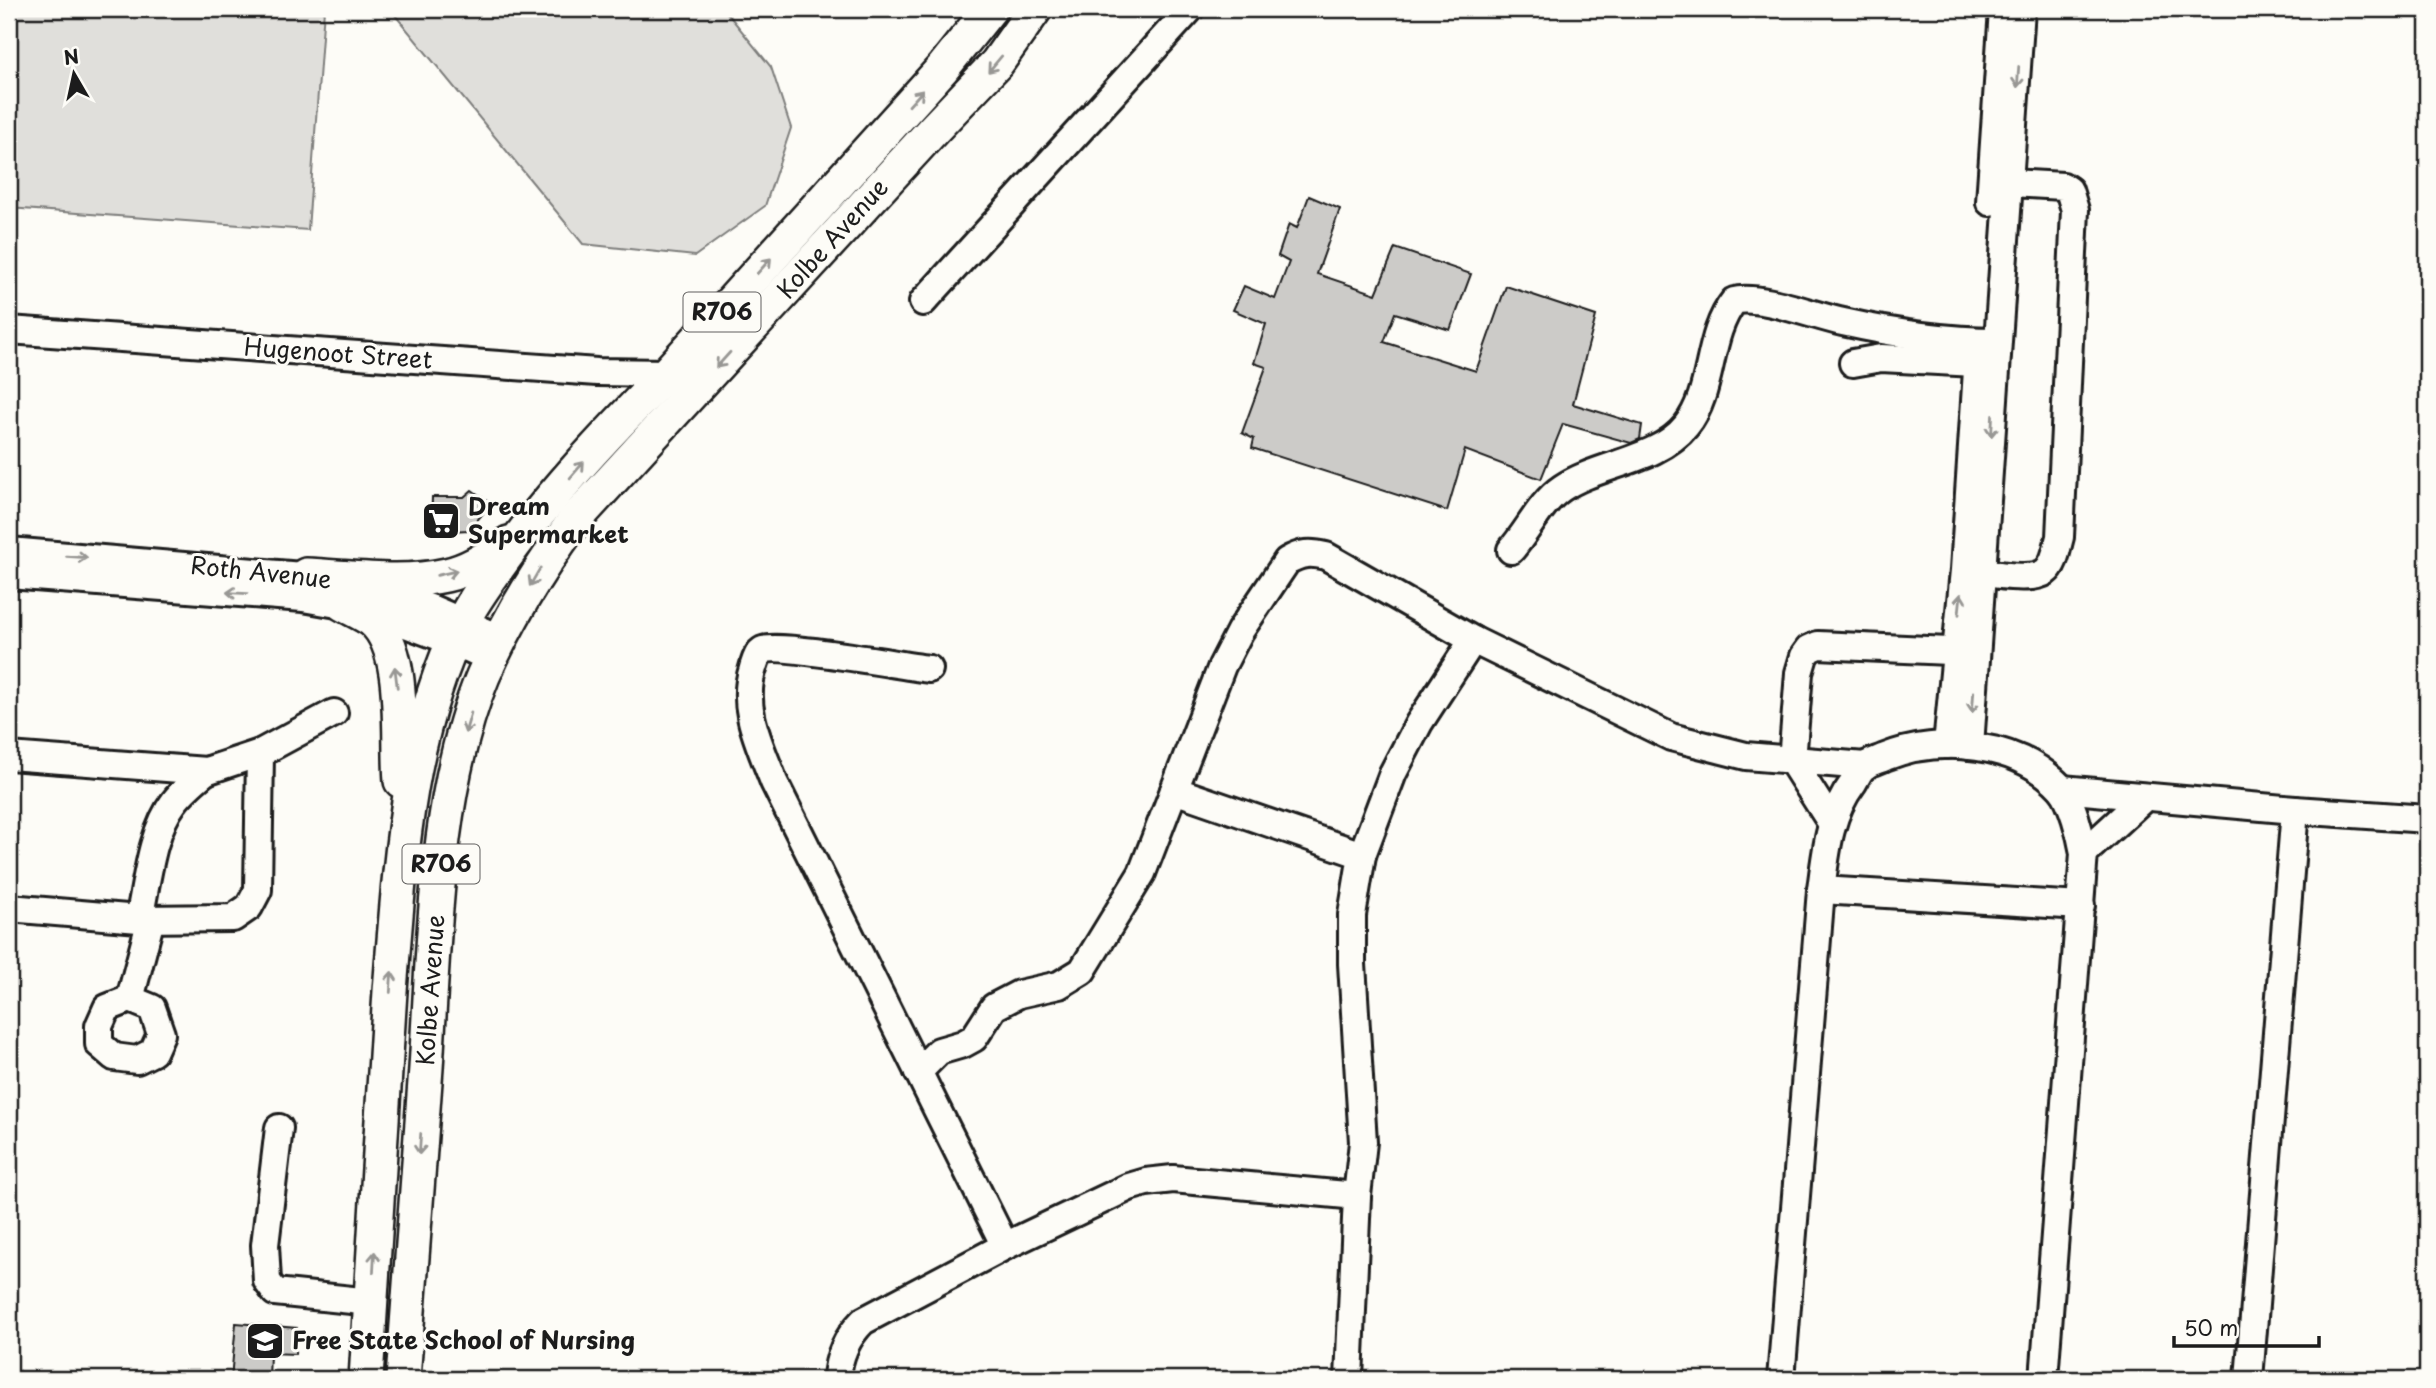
<svg xmlns="http://www.w3.org/2000/svg" width="2436" height="1388" viewBox="0 0 2436 1388" font-family="'Playpen Sans',sans-serif">
<style>
.green{fill:#e0dfdb;stroke:#7e7e7c;stroke-width:2}
.building{fill:#cccbc8;stroke:#1c1c1c;stroke-width:2}
.lines{fill:none;stroke-linecap:round;stroke-linejoin:round}
.minor-casing{stroke:#1c1c1c;stroke-width:32}
.major-casing{stroke:#1c1c1c;stroke-width:38}
.minor{stroke:#fdfcf7;stroke-width:26}
.major{stroke:#fdfcf7;stroke-width:33}
.oneway{stroke:#989794}
.labels{text-anchor:middle;stroke-width:6;stroke-linejoin:round;paint-order:stroke}
.shield{fill:#fdfcf7;stroke:#605f5e;stroke-width:2}
.shield-label{font-size:23px;font-weight:bold;fill:#1c1c1c}
.street-label{font-size:24px;fill:#1c1c1c;stroke:#fdfcf7}
.poi-label{font-size:24px;font-weight:bold;fill:#1c1c1c;stroke:#fdfcf7;text-anchor:start}
</style>
<rect width="100%" height="100%" fill="#fdfcf7"/>
<filter id="ink" filterUnits="userSpaceOnUse"><feTurbulence type="fractalNoise" baseFrequency=".0143" numOctaves="2"/><feDisplacementMap in="SourceGraphic" scale="14" xChannelSelector="R" yChannelSelector="G"/><feConvolveMatrix kernelMatrix="1 2 1 2 8 2 1 2 1" color-interpolation-filters="sRGB"/></filter>
<g filter="url(#ink)">
<g class="green">
<polygon points="9,9 324,9 308,230 9,208"/>
<polygon points="390,9 724,9 771,67 791,128 765,206 695,256 583,244"/>
</g>
<g class="building">
<polygon points="1309,196 1340,209 1317,274 1376,294 1395,248 1471,274 1450,330 1395,313 1384,342 1476,371 1506,286 1596,316 1573,404 1642,425 1640,439 1631,443 1563,424 1541,479 1465,450 1447,511 1252,448 1254,439 1242,433 1266,367 1254,363 1266,324 1233,310 1244,286 1275,299 1289,262 1278,256 1289,224 1297,228"/>
<polygon points="472,490 491,504 469,530 431,532 432,497 464,497"/>
<polygon points="236,1323 297,1328 295,1354 270,1353 269,1379 231,1379"/>
</g>
<g class="lines">
<defs>
<g id="minor">
<polyline points="1990,202 2003,9"/>
<polyline points="923,302 1190,9"/>
<polyline points="9,330 597,372 667,373"/>
<polyline points="1853,363 1881,358 1995,364"/>
<path d="M1511 550C1528 531 1541 502 1562 488 1597 464 1658 461 1686 426 1714 392 1706 336 1734 301 1758 294 1815 316 1843 322 1892 333 1946 341 1997 341"/>
<polyline points="9,551 326,578"/>
<path d="M1969 570C1986 573 2031 582 2045 572 2055 565 2057 547 2060 537L2075 210 2069 190 2063 186 1992 182"/>
<polyline points="9,575 303,598 366,609 454,642 492,659"/>
<polyline points="367,586 430,608 502,639"/>
<path d="M929 669C904 666 778 643 763 650 757 653 755 662 753 668 740 708 760 745 774 782L1005 1246"/>
<polyline points="1947,745 1964,570 1977,370"/>
<polyline points="1970,746 2021,9"/>
<polyline points="9,756 206,771 260,753 334,713"/>
<polyline points="2062,789 2295,810 2427,819"/>
<polyline points="1174,790 1362,855"/>
<polyline points="1832,824 1792,761 1799,673 1804,656 1809,649 1818,645 1971,652"/>
<polyline points="2084,853 2144,798"/>
<polyline points="1821,890 2081,906"/>
<polyline points="9,908 139,919 233,918 249,907 258,890 260,753"/>
<path d="M139 919C147 883 151 832 174 802 183 790 194 781 206 771"/>
<polygon points="130,999 152,1008 161,1034 153,1052 137,1060 114,1057 99,1044 99,1026 107,1008"/>
<polyline points="130,999 151,919"/>
<path d="M918 1072 939 1051 963 1044 974 1038 994 1007 1019 994 1059 985 1082 971 1142 873 1222 666 1240 631 1287 561C1301 553 1310 552 1326 556L1473 640 1671 737 1746 756 1865 766"/>
<polyline points="279,1128 265,1245 267,1281 275,1292 371,1302"/>
<path d="M837 1379C838 1357 847 1337 863 1321L1005 1246 1129 1187 1146 1182 1173 1179 1357 1196"/>
<polyline points="1349,1379 1357,1196 1363,1142 1352,964 1352,915 1362,855 1393,773 1419,723 1473,640"/>
<path d="M1781 1379 1821 890C1826 851 1829 815 1853 783 1856 778 1860 769 1865 766 1870 762 1879 760 1885 757 1940 735 2018 742 2061 788 2072 800 2081 836 2084 853L2044 1379"/>
<polyline points="2249,1379 2295,810"/>
</g>
<g id="major">
<path d="M306 575C351 577 402 585 446 575 470 570 489 556 509 543"/>
<path d="M343 604C352 609 363 614 372 620 408 650 397 738 401 781"/>
<path d="M366 1379C375 1250 381 1120 390 991 400 867 406 737 462 623 473 601 487 582 501 563 549 495 608 433 667 373L942 69 990 9"/>
<path d="M403 1379C410 1275 419 1172 426 1068 434 945 435 790 483 676 507 621 539 569 574 521L934 129 997 63 1035 9"/>
</g>
</defs>
<use href="#minor" class="minor-casing"/>
<use href="#major" class="major-casing"/>
<use href="#minor" class="minor"/>
<use href="#major" class="major"/>
</g>
<defs><path id="oneway-shaft" d="M-6 0H5M1.5-3L5.5 0L1.5 3" fill="none" stroke-width="1.6" stroke-linecap="round" stroke-linejoin="round" transform="scale(1.75)"/></defs>
<g class="oneway">
<use href="#oneway-shaft" transform="translate(995 64) rotate(130)"/>
<use href="#oneway-shaft" transform="translate(2018 77) rotate(94)"/>
<use href="#oneway-shaft" transform="translate(916 98) rotate(-48)"/>
<use href="#oneway-shaft" transform="translate(764 266) rotate(-48)"/>
<use href="#oneway-shaft" transform="translate(723 360) rotate(132)"/>
<use href="#oneway-shaft" transform="translate(1992 426) rotate(93)"/>
<use href="#oneway-shaft" transform="translate(577 470) rotate(-49)"/>
<use href="#oneway-shaft" transform="translate(77 557) rotate(4)"/>
<use href="#oneway-shaft" transform="translate(447 573) rotate(-13)"/>
<use href="#oneway-shaft" transform="translate(535 577) rotate(120)"/>
<use href="#oneway-shaft" transform="translate(237 593) rotate(-177)"/>
<use href="#oneway-shaft" transform="translate(1960 604) rotate(-84)"/>
<use href="#oneway-shaft" transform="translate(396 677) rotate(-97)"/>
<use href="#oneway-shaft" transform="translate(1973 702) rotate(94)"/>
<use href="#oneway-shaft" transform="translate(468 723) rotate(106)"/>
<use href="#oneway-shaft" transform="translate(391 982) rotate(-86)"/>
<use href="#oneway-shaft" transform="translate(420 1144) rotate(94)"/>
<use href="#oneway-shaft" transform="translate(374 1262) rotate(-87)"/>
</g>
</g>
<defs>
<symbol id="supermarket-square" viewBox="-11 -11 22 22"><rect x="-9" y="-9" width="18" height="18" rx="4" fill="#1c1c1c" stroke="#fdfcf7"/><path d="M-6-5.5h2.5l.6 2H6L4.5 2H-2.5L-4.4-4H-6ZM-1.5 3.2a1.3 1.3 0 1 0 .1 0ZM3 3.2a1.3 1.3 0 1 0 .1 0Z" fill="#fff"/></symbol>
<symbol id="school-square" viewBox="-11 -11 22 22"><rect x="-9" y="-9" width="18" height="18" rx="4" fill="#1c1c1c" stroke="#fdfcf7"/><path d="M0-5L7-2L0 1L-7-2ZM-4 1L0 2.5L4 1V4Q0 6-4 4Z" fill="#fff"/></symbol>
</defs>
<g fill-rule="evenodd">
<use href="#supermarket-square" x="419" y="499" width="44" height="44"/>
<use href="#school-square" x="243" y="1319" width="44" height="44"/>
</g>
<g class="labels">
<g class="shield">
<rect x="683.5" y="292.5" width="77" height="39" rx="5"/>
<rect x="402.5" y="844.5" width="77" height="39" rx="5"/>
</g>
<g class="shield-label">
<text x="722" y="320">R706</text>
<text x="441" y="872">R706</text>
</g>
<g class="street-label">
<text transform="translate(833 239) rotate(-48)" y="8">Kolbe Avenue</text>
<text transform="translate(338 354) rotate(4)" y="8">Hugenoot Street</text>
<text transform="translate(261 573) rotate(6)" y="8">Roth Avenue</text>
<text transform="translate(431 990) rotate(-86)" y="8">Kolbe Avenue</text>
</g>
<g class="poi-label">
<text x="468" y="515">Dream<tspan x="468" dy="28">Supermarket</tspan></text>
<text x="292" y="1349">Free State School of Nursing</text>
</g>
</g>
<rect width="2436" height="1388" fill="none" stroke="#fdfcf7" stroke-width="35"/>
<rect x="18" y="18" width="2401" height="1353" fill="none" stroke="#1c1c1c" stroke-width="2.5" filter="url(#ink)"/>
<g transform="translate(74 74) rotate(351)" stroke="#fdfcf7" stroke-width="5" paint-order="stroke">
<path d="M0-5L12 26L0 18L-12 26Z" fill="#1c1c1c"/>
<text y="-10" font-size="19" font-weight="bold" text-anchor="middle" fill="#1c1c1c">N</text>
</g>
<path d="M2174 1336v10h145v-10" fill="none" stroke="#1c1c1c" stroke-width="3.5"/>
<text x="2184" y="1336" font-size="21" fill="#1c1c1c" stroke="#fdfcf7" stroke-width="5" paint-order="stroke">50 m</text>
</svg>
